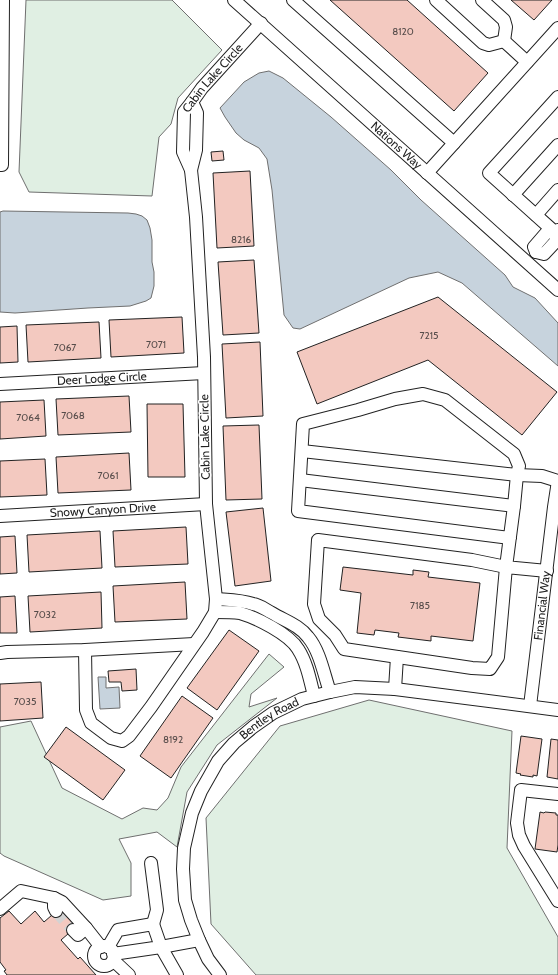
<svg xmlns="http://www.w3.org/2000/svg" width="558" height="975" viewBox="0 0 558 975" font-family="Cabin,sans-serif">
<style>
.green{fill:#e0efe3;stroke:#6f6f6f}
.water{fill:#c7d3dd;stroke:#6f6f6f}
.building{fill:#f3c9c0;stroke:#222}
.lines{fill:none;stroke-linecap:round;stroke-linejoin:round}
.minor-tunnel{stroke:#d3d3d3;stroke-width:12;stroke-dasharray:12 6;stroke-linecap:butt}
.minor-casing{stroke:#222;stroke-width:14}
.minor{stroke:#fff;stroke-width:12}
.labels{text-anchor:middle;stroke-width:3;stroke-linejoin:round;paint-order:stroke}
.number-label{font-size:10px;fill:#564c4a}
.street-label{font-size:12px;fill:#222;stroke:#fff}
</style>
<rect width="100%" height="100%" fill="#fff"/>
<g class="green">
<polygon points="26,0 172,0 222,50 178,98 171,124 159,137 152,196 29,192 19,172"/>
<polygon points="269,654 284,667 251,694 249,707 277,698 217,745 187,792 177,847 157,832 119,839 131,863 131,896 103,900 4,856 0,853 0,727 31,721 62,788 122,819 143,808 157,810 168,798 181,767"/>
<polygon points="369,700 512,731 507,848 558,937 558,975 256,975 211,924 206,818 280,726"/>
</g>
<g class="water">
<polygon points="269,71 283,78 331,117 391,170 421,200 505,275 513,287 535,298 558,323 558,366 462,283 438,272 409,278 300,329 293,328 284,315 272,190 267,159 259,148 244,140 236,133 225,117 220,108 244,82 259,73"/>
<polygon points="3,211 128,213 136,214 142,216 147,220 150,228 152,240 152,262 154,272 154,286 151,298 146,301 130,306 88,308 15,313 0,312 0,212"/>
<polygon points="98,677 106,677 106,688 119,687 120,708 100,709"/>
</g>
<g class="building">
<polygon points="330,0 407,0 488,73 454,111"/>
<polygon points="511,0 552,0 534,20"/>
<polygon points="223,151 224,160 212,161 211,152"/>
<polygon points="250,171 254,246 217,248 213,173"/>
<polygon points="254,260 259,333 223,335 218,262"/>
<polygon points="438,297 557,392 522,435 428,360 317,404 297,352"/>
<polygon points="182,317 184,353 111,357 109,320"/>
<polygon points="99,322 101,358 28,362 26,325"/>
<polygon points="17,326 18,362 0,363 0,327"/>
<polygon points="260,342 263,416 226,418 222,344"/>
<polygon points="129,396 131,432 58,435 56,399"/>
<polygon points="44,400 46,436 0,439 0,402"/>
<polygon points="147,404 183,404 185,477 148,477"/>
<polygon points="259,425 262,499 226,500 223,426"/>
<polygon points="129,453 131,490 58,493 56,457"/>
<polygon points="45,459 47,495 0,497 0,461"/>
<polygon points="263,508 271,581 235,586 226,512"/>
<polygon points="186,527 188,564 115,567 113,531"/>
<polygon points="100,531 102,568 29,572 27,535"/>
<polygon points="15,536 17,573 0,574 0,537"/>
<polygon points="343,567 413,575 413,570 429,572 428,577 480,583 473,641 431,636 431,641 398,637 399,633 375,630 374,635 357,633 361,593 340,590"/>
<polygon points="185,582 187,619 115,622 113,586"/>
<polygon points="101,592 102,628 30,632 28,596"/>
<polygon points="15,596 17,633 0,633 0,597"/>
<polygon points="229,630 259,651 217,710 187,688"/>
<polygon points="136,669 137,690 122,691 121,682 109,682 108,671"/>
<polygon points="41,682 43,718 0,721 0,684"/>
<polygon points="182,696 213,718 171,778 140,756"/>
<polygon points="66,727 125,770 103,800 44,757"/>
<polygon points="521,736 542,739 537,776 533,775 533,777 520,775 521,774 516,773"/>
<polygon points="551,739 558,740 558,779 547,777"/>
<polygon points="540,812 544,813 545,812 556,813 556,815 558,815 558,845 557,852 535,849"/>
<polygon points="60,908 76,927 61,940 78,959 80,957 96,975 7,975 4,971 6,970 0,962 0,918 9,911 21,924 35,911 44,922"/>
</g>
<g class="lines">
<polyline class="minor-tunnel" points="56,911 73,930"/>
<defs>
<g id="minor">
<path id="s1" d="M234 0 558 290"/>
<polyline points="293,0 454,143"/>
<polyline points="436,0 483,43 489,45 504,41"/>
<polyline points="482,0 504,20 506,27 504,41"/>
<polyline points="504,41 527,62"/>
<polyline points="558,97 489,173 558,235"/>
<polyline points="0,165 2,165 3,0"/>
<polyline points="191,170 196,150 197,113 192,102"/>
<polyline points="427,173 558,28"/>
<polyline points="513,195 558,145"/>
<polyline points="536,215 558,190"/>
<polyline points="536,252 544,254 556,241 556,233 558,230"/>
<polyline points="536,252 534,247 547,232 556,233"/>
<path id="s2" d="M0 384 204 373"/>
<polyline points="302,451 517,475 542,476 558,481"/>
<polyline points="300,480 514,506"/>
<path id="s3" d="M0 516 206 504"/>
<polyline points="510,538 298,511 303,424 358,410 395,399 423,394 445,400 514,454 519,466 517,475 514,506 506,567 472,560 318,540 314,604 319,619 335,635 344,649 472,668 490,669 498,657 506,567 547,571"/>
<path d="M216 599C228 600 241 600 253 604 260 605 266 610 272 613 285 621 299 625 308 637 320 651 324 675 330 692"/>
<path d="M215 612C223 612 232 612 240 613 257 618 289 634 298 649 307 663 310 680 314 696"/>
<path id="s4" d="M85 650 86 710 91 723 111 738 122 741 129 736 151 707 203 632 215 612 216 599 206 504 204 357 196 217 191 170 183 152 184 112 192 102 202 88 261 23"/>
<polyline points="0,653 7,652 85,650 194,644"/>
<polyline points="395,689 397,657"/>
<path id="s5" d="M530 706 554 507 558 481"/>
<polyline points="558,794 521,790 517,823 519,835 524,846 558,901"/>
<polyline points="151,863 157,910 153,924"/>
<polyline points="54,898 54,907 56,911"/>
<polyline points="0,909 21,891 54,898 62,902 86,928 78,935 73,930"/>
<polyline points="86,928 101,947"/>
<circle cx="104" cy="956" r="10"/>
<polyline points="108,947 118,930 153,924 161,947 113,954"/>
<polyline points="113,960 129,975"/>
<polyline points="177,975 161,947 199,940"/>
<path id="s6" d="M220 975 208 959 199 940 191 920 185 900 183 869 184 848 192 813 201 791 218 761 234 743 253 727 273 713 302 699 330 692 355 687 395 689 558 710"/>
</g>
</defs>
<use href="#minor" class="minor-casing"/>
<use href="#minor" class="minor"/>
</g>
<g class="labels">
<g class="number-label">
<text x="403" y="35">8120</text>
<text x="241" y="243">8216</text>
<text x="429" y="339">7215</text>
<text x="156" y="348">7071</text>
<text x="65" y="351">7067</text>
<text x="73" y="419">7068</text>
<text x="28" y="421">7064</text>
<text x="108" y="479">7061</text>
<text x="420" y="609">7185</text>
<text x="45" y="618">7032</text>
<text x="25" y="705">7035</text>
<text x="173" y="743">8192</text>
</g>
<g class="street-label">
<text dy="4" stroke="none"><textPath href="#s4" startOffset="817">Cabin Lake Circle</textPath></text>
<text dy="4" stroke="none"><textPath href="#s1" startOffset="218">Nations Way</textPath></text>
<text dy="4" stroke="none"><textPath href="#s2" startOffset="102">Deer Lodge Circle</textPath></text>
<text transform="translate(205 437) rotate(-91)" y="4">Cabin Lake Circle</text>
<text dy="4" stroke="none"><textPath href="#s3" startOffset="103">Snowy Canyon Drive</textPath></text>
<text dy="4" stroke="none"><textPath href="#s5" startOffset="101">Financial Way</textPath></text>
<text dy="4" stroke="none"><textPath href="#s6" startOffset="297">Bentley Road</textPath></text>
</g>
</g>
</svg>
